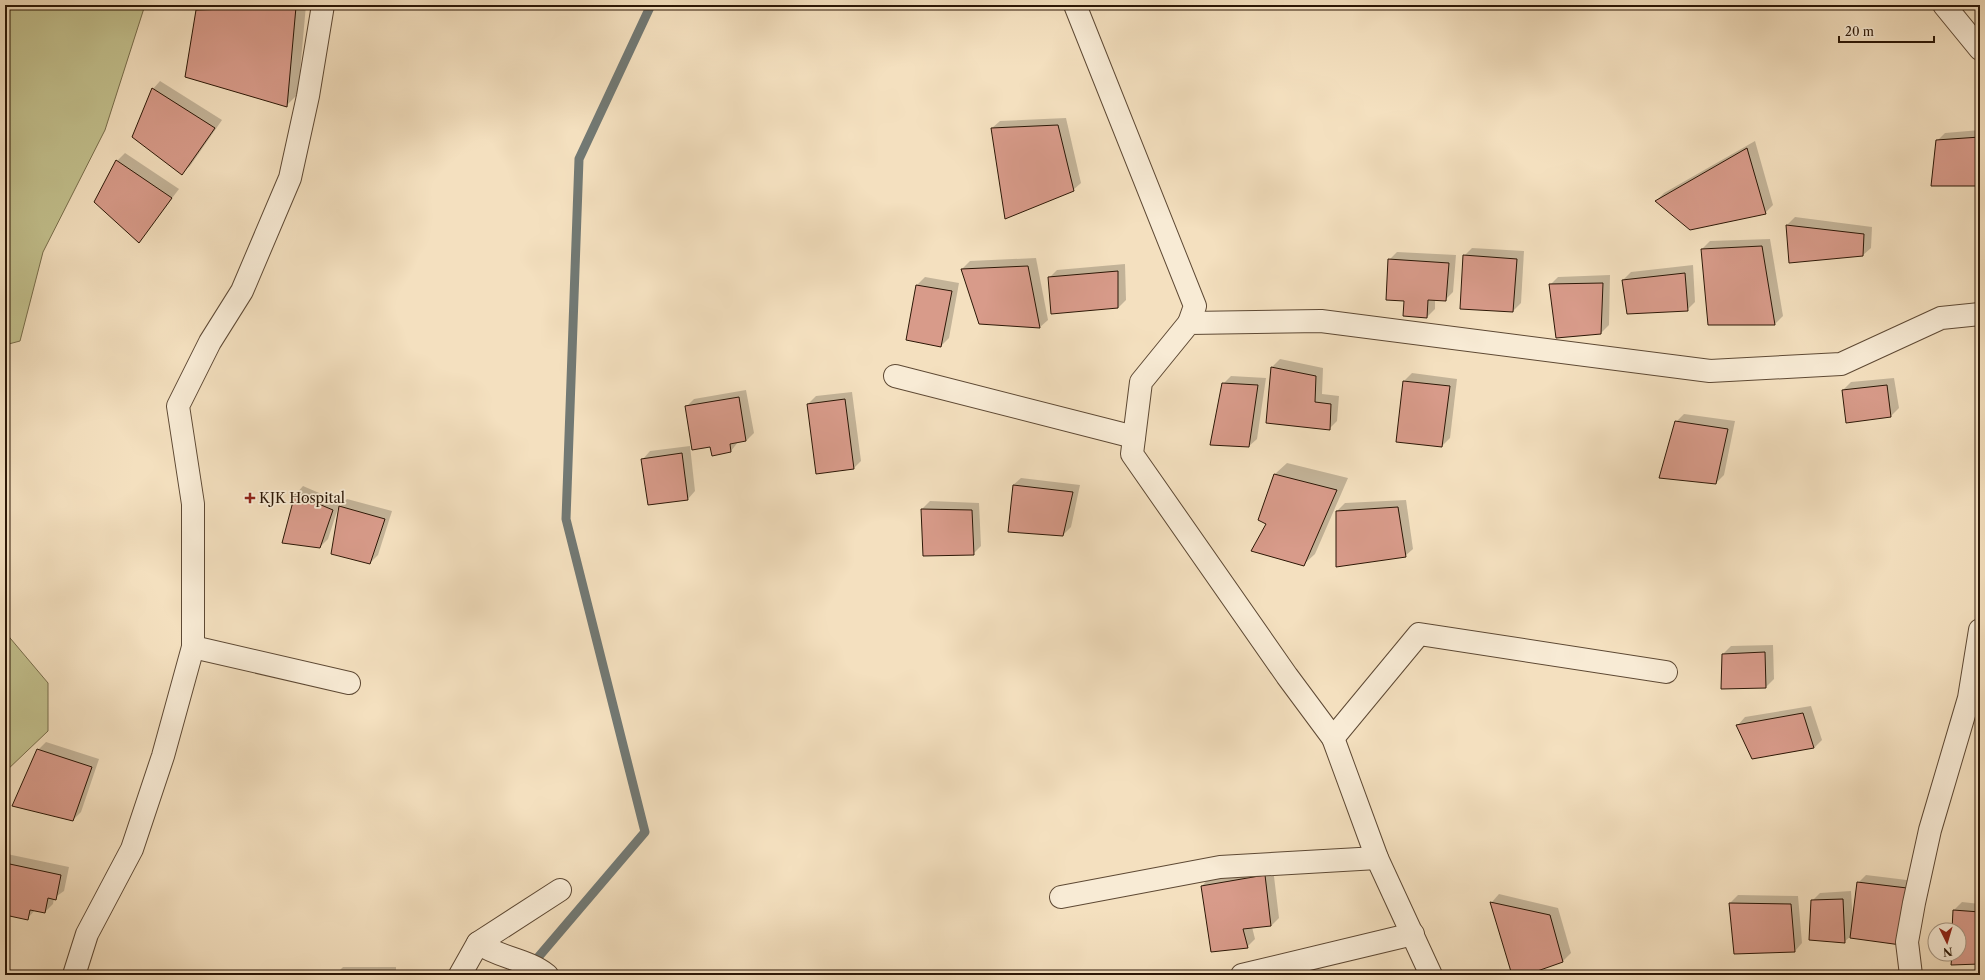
<svg xmlns="http://www.w3.org/2000/svg" width="1985" height="980" viewBox="0 0 1985 980" font-family="'Libre Caslon Text',serif">
<style>
.green{fill:#c2c08d;stroke:#776c4a}
.shadow{fill:#0003}
.lines{fill:none;stroke-linecap:round;stroke-linejoin:round}
.stream{stroke:#727974;stroke-width:9}
.building{fill:#d89b8a;stroke:#2c1706}
.street-casing{stroke:#5e4934;stroke-width:24}
.street{stroke:#f8ebd5;stroke-width:22}
.poi-dot{fill:#8f2418;stroke:#f8ebd5;stroke-width:1.5}
.labels{text-anchor:middle;stroke-width:3.5;stroke-linejoin:round;paint-order:stroke}
.poi-label{font-size:14px;fill:#2c1706;stroke:#f8ebd5;text-anchor:start}
</style>
<rect width="100%" height="100%" fill="#f4e0bf"/>
<filter id="stains"><feTurbulence type="fractalNoise" baseFrequency=".005" numOctaves="4"/><feColorMatrix values="0 0 0 0 .2 0 0 0 0 .09 0 0 0 0 .02 0 0 0 .5 -.17"/></filter>
<radialGradient id="worn" r=".72"><stop offset=".6" stop-color="#630" stop-opacity="0"/><stop offset="1" stop-color="#630" stop-opacity=".3"/></radialGradient>
<g class="green">
<polygon points="5,5 145,5 105,130 43,252 20,341 5,345"/>
<polygon points="5,632 48,683 48,731 5,772"/>
</g>
<g class="shadow">
<polygon points="203,5 306,5 298,94 287,105 197,11"/>
<polygon points="160,81 222,120 190,166 182,173 153,89"/>
<polygon points="1066,118 1081,183 1073,190 992,128 1000,121"/>
<polygon points="1980,130 1980,185 1937,141 1945,133"/>
<polygon points="1755,141 1773,205 1765,213 1656,201 1664,193"/>
<polygon points="125,153 179,189 139,241 117,161"/>
<polygon points="1795,217 1872,227 1871,248 1863,255 1787,225"/>
<polygon points="1770,239 1783,316 1775,324 1709,324 1702,249 1710,241"/>
<polygon points="1472,248 1524,251 1521,303 1513,311 1464,256"/>
<polygon points="1397,252 1456,255 1453,292 1445,300 1435,299 1435,309 1427,317 1405,300 1389,260"/>
<polygon points="1036,258 1048,320 1040,327 979,323 962,269 970,261"/>
<polygon points="1125,264 1126,300 1118,308 1049,278 1057,270"/>
<polygon points="1693,265 1695,302 1687,310 1623,280 1631,272"/>
<polygon points="1610,275 1609,325 1601,333 1550,285 1558,277"/>
<polygon points="925,277 959,283 949,338 941,346 907,339 917,285"/>
<polygon points="1280,359 1323,368 1322,394 1339,396 1337,421 1329,429 1267,422 1272,367"/>
<polygon points="1412,373 1457,379 1450,438 1442,446 1404,381"/>
<polygon points="1231,376 1266,378 1257,439 1249,446 1223,384"/>
<polygon points="1894,378 1899,408 1891,416 1843,390 1851,382"/>
<polygon points="746,390 754,433 746,441 738,442 731,451 686,407 694,399"/>
<polygon points="852,392 861,461 853,469 808,404 816,396"/>
<polygon points="1684,414 1735,421 1724,475 1716,483 1676,422"/>
<polygon points="690,446 695,491 688,499 643,459 650,451"/>
<polygon points="1287,463 1348,478 1315,554 1303,565 1268,524 1259,519 1275,474"/>
<polygon points="1021,478 1080,485 1071,527 1063,535 1013,485"/>
<polygon points="303,486 340,502 328,539 320,547 283,542 296,494"/>
<polygon points="347,499 392,511 378,555 370,563 339,507"/>
<polygon points="1406,500 1413,549 1405,556 1337,511 1345,503"/>
<polygon points="930,501 979,503 981,546 973,554 922,509"/>
<polygon points="1773,645 1774,679 1766,687 1723,654 1731,646"/>
<polygon points="1811,706 1822,740 1814,748 1753,758 1738,725 1745,717"/>
<polygon points="46,742 99,759 81,812 73,820 38,750"/>
<polygon points="7,854 69,867 64,891 54,898 53,904 45,912 35,910 27,919 5,914 5,856"/>
<polygon points="1273,868 1279,918 1271,926 1252,927 1255,939 1247,947 1202,886 1209,878"/>
<polygon points="1866,875 1915,881 1844,942 1812,901 1820,893 1851,891 1853,923 1858,883"/>
<polygon points="1499,894 1558,908 1571,953 1563,961 1523,975 1513,975 1492,902"/>
<polygon points="1738,895 1798,896 1802,943 1795,951 1730,903"/>
<polygon points="1962,902 1980,904 1980,963 1953,954 1959,954 1959,930 1953,930 1954,910"/>
<polygon points="343,967 396,967 396,975 335,975"/>
</g>
<g class="lines">
<polyline class="stream" points="523,975 645,832 566,519 579,159 651,5"/>
</g>
<g class="building">
<polygon points="296,7 287,107 185,77 196,10"/>
<polygon points="152,88 215,128 182,175 132,137"/>
<polygon points="1058,125 1074,191 1005,219 991,128"/>
<polygon points="1980,137 1980,186 1931,186 1936,140"/>
<polygon points="1747,148 1766,214 1690,230 1655,201"/>
<polygon points="116,160 172,198 139,243 94,202"/>
<polygon points="1786,225 1864,234 1863,256 1789,263"/>
<polygon points="1762,246 1775,325 1708,325 1701,249"/>
<polygon points="1463,255 1517,259 1513,312 1460,309"/>
<polygon points="1388,259 1449,263 1446,301 1428,300 1427,318 1403,316 1404,301 1386,300"/>
<polygon points="1028,266 1040,328 979,324 961,269"/>
<polygon points="1118,271 1118,308 1051,314 1048,277"/>
<polygon points="1685,273 1688,311 1627,314 1622,280"/>
<polygon points="1603,283 1601,334 1556,338 1549,284"/>
<polygon points="916,285 952,291 941,347 906,340"/>
<polygon points="1271,367 1316,376 1315,402 1331,404 1330,430 1266,423"/>
<polygon points="1403,381 1450,386 1442,447 1396,442"/>
<polygon points="1222,383 1258,385 1249,447 1210,445"/>
<polygon points="1887,385 1891,417 1846,423 1842,390"/>
<polygon points="739,397 746,441 730,444 731,452 712,456 710,447 692,450 685,406"/>
<polygon points="845,399 854,469 816,474 807,404"/>
<polygon points="1675,421 1728,429 1716,484 1659,478"/>
<polygon points="682,453 688,500 648,505 641,459"/>
<polygon points="1274,474 1337,490 1304,566 1251,551 1266,524 1258,520"/>
<polygon points="1013,485 1073,492 1063,536 1008,532"/>
<polygon points="295,494 333,510 320,548 282,543"/>
<polygon points="339,506 385,519 370,564 331,554"/>
<polygon points="1398,507 1406,557 1336,567 1336,511"/>
<polygon points="921,509 972,510 974,555 923,556"/>
<polygon points="1765,652 1766,688 1721,689 1722,654"/>
<polygon points="1803,713 1814,748 1752,759 1736,725"/>
<polygon points="37,749 92,767 73,821 12,806"/>
<polygon points="5,863 61,875 56,900 48,898 45,913 30,910 28,920 5,915"/>
<polygon points="1265,875 1271,926 1243,929 1248,948 1211,952 1201,886"/>
<polygon points="1857,882 1907,888 1901,945 1850,938"/>
<polygon points="1843,899 1845,943 1809,940 1811,900"/>
<polygon points="1490,902 1550,915 1563,962 1526,975 1512,975"/>
<polygon points="1729,903 1791,904 1795,952 1734,954"/>
<polygon points="1953,910 1980,912 1980,964 1951,965 1952,954 1959,954 1959,930 1952,930"/>
<polygon points="334,974 389,975 334,975"/>
</g>
<g class="lines">
<defs>
<g id="street">
<polyline points="323,5 308,96 290,178 242,291 210,342 178,406 193,504 193,647 349,683"/>
<polyline points="1075,5 1195,306 1189,323"/>
<polyline points="1944,5 1980,49"/>
<polyline points="895,376 1134,437"/>
<polyline points="1333,738 1419,634 1666,672"/>
<polyline points="1061,897 1220,867 1377,858"/>
<path d="M478 943C499 958 527 959 547 975"/>
<polyline points="74,975 87,934 132,849 163,756 193,647"/>
<polyline points="460,975 478,943 560,890"/>
<polyline points="1242,975 1413,934"/>
<polyline points="1431,975 1377,858 1333,738 1287,676 1132,454 1141,382 1189,323 1321,321 1710,371 1841,364 1941,318 1980,314"/>
<polyline points="1911,975 1907,942 1914,903 1930,830 1969,698 1980,630"/>
</g>
</defs>
<use href="#street" class="street-casing"/>
<use href="#street" class="street"/>
</g>
<path class="poi-dot" d="M248 492h4v4h4v4h-4v4h-4v-4h-4v-4h4z"/>
<g class="labels">
<g class="poi-label">
<text x="259" y="503">KJK Hospital</text>
</g>
</g>
<rect width="1985" height="980" fill="none" stroke="#f4e0bf" stroke-width="20"/>
<rect x="6" y="6" width="1973" height="968" fill="none" stroke="#2c1706" stroke-width="2"/>
<rect x="10" y="10" width="1965" height="960" fill="none" stroke="#2c1706"/>
<g transform="translate(1947 942) rotate(175)"><circle r="19" fill="#f8ebd5" stroke="#a69682"/>
<path d="M0-3L7 15L0 10L-7 15Z" fill="#8f2418"/>
<text y="-6" font-size="11" font-weight="bold" text-anchor="middle" fill="#2c1706">N</text>
</g>
<path d="M1839 36v6h95v-6" fill="none" stroke="#2c1706" stroke-width="2"/>
<text x="1845" y="36" font-size="12" fill="#2c1706" stroke="#f8ebd5" stroke-width="3" paint-order="stroke">20 m</text>
<rect width="100%" height="100%" filter="url(#stains)"/>
<rect width="100%" height="100%" fill="url(#worn)"/>
</svg>
